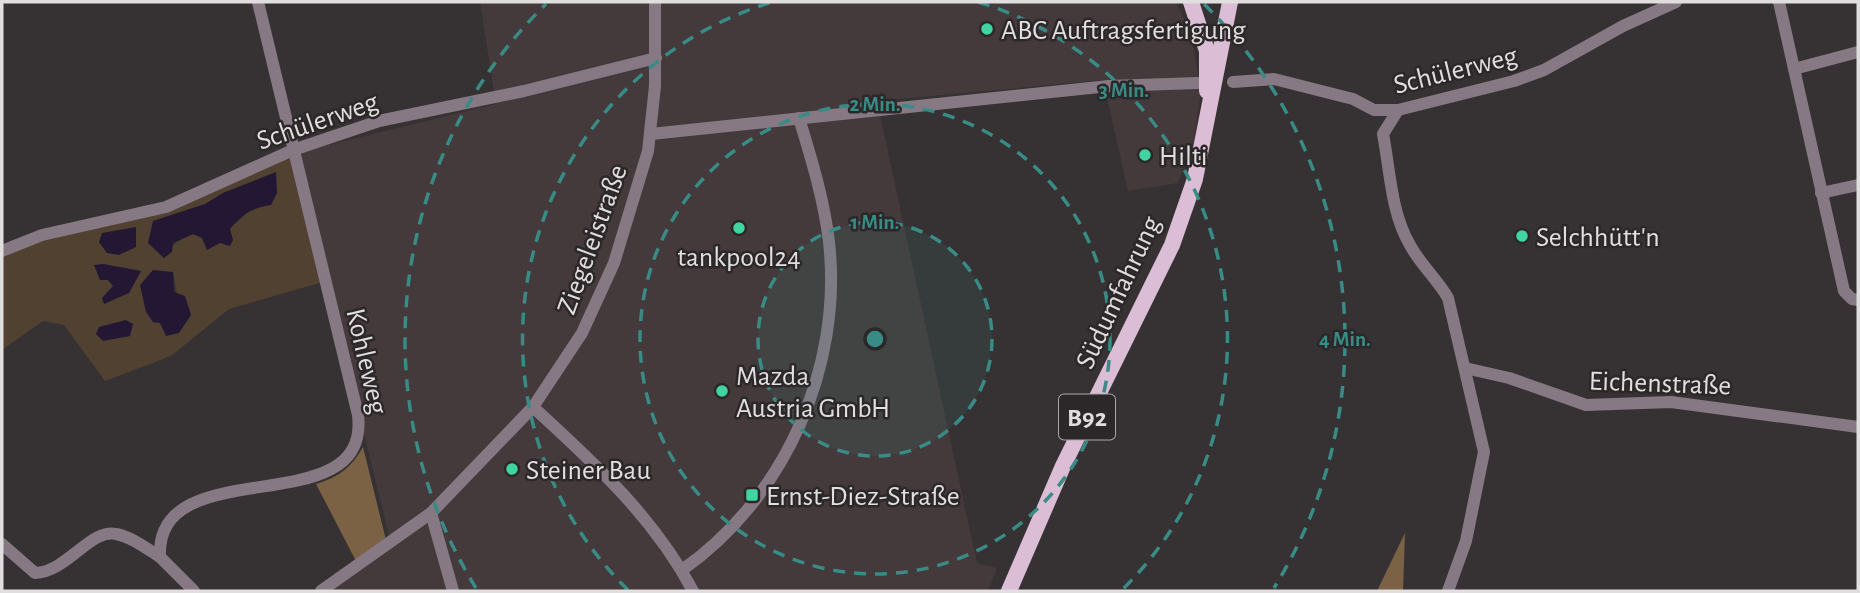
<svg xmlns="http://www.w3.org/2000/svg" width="1860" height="593" viewBox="0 0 1860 593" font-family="'Alegreya Sans',sans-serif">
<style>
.built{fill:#44393b}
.green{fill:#504130;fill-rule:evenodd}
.forest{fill:#7c6244}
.water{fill:#231734}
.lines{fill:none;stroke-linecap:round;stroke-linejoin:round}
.minor{stroke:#877984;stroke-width:12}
.major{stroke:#dbbdd5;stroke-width:16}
.ring{fill:none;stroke:#398b85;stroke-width:3.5;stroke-dasharray:12 9}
.poi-dot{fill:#3fd4a2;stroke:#2c2829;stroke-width:2.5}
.labels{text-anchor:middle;stroke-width:5;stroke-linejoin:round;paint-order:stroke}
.shield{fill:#2c2829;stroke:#aba7a8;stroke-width:2}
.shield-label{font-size:26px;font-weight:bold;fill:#e1dedf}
.poi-label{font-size:28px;fill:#e1dedf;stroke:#2c2829;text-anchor:start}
.street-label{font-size:28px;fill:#e1dedf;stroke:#2c2829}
.centre{fill:#398b85;stroke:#2c2829;stroke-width:3.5}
.ring-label{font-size:21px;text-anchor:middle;font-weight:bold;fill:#398b85;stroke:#2c2829;stroke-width:5;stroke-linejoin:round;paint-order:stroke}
</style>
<rect width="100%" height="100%" fill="#363233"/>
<polygon class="built" points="480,2 1176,2 1191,35 1201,90 1194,140 1178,183 1128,191 1103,80 877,101 977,563 997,568 988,591 329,591 392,548 295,153 496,104"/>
<path class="green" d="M293 150 323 282 229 309 171 356 105 381 64 325 43 321 2 350V251L127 217ZM275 173C260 198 228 248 193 234 178 240 172 244 164 258L155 249 153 221 206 204 223 193ZM103 264 140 271 129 293 103 298 113 286ZM173 272 182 325 179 333 160 323Z"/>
<g class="forest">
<path d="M363 447 386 540 356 561 316 484C339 477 351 468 363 447Z"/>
<polygon points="1405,533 1403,591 1377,591"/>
</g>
<g class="water">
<path d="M276 172 277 193 271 205C252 208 242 214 230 229L233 240 230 246 220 243 207 250 202 238 193 234 173 243 172 252 164 258 148 243 153 221 205 204 223 193Z"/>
<polygon points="136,227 136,247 119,255 107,253 99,242 102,233"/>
<polygon points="103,264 141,271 129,293 104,304 102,298 113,286 108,280 100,280 94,265"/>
<polygon points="153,270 173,272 174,292 185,296 191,315 179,333 166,336 160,323 153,322 146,312 140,285"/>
<polygon points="126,320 133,324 130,336 103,341 96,334 99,327"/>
</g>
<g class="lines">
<g class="minor">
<polyline points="1779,2 1844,291 1852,299 1858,300"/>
<polyline points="1794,69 1858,52"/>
<polyline points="1233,82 1274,79 1353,99 1374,110 1398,110 1514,81 1544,70 1623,26 1676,2"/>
<path d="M1398 110 1383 134C1390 170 1391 213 1410 245 1420 264 1437 279 1448 298L1484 452 1466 541 1448 591"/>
<polyline points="651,134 1109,86 1198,83"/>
<polyline points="1821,193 1858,185"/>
<polyline points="2,251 42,235 166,207 293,150 379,121 524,91 656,58"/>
<polyline points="1465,368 1509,378 1586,405 1671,402 1858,427"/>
<path d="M533 407C594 463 654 517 693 591"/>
<polyline points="431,513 453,591"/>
<path d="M2 544 35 573C67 572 91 528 116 534 132 537 147 549 160 557"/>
<path d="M682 570C785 498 843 367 829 242 824 199 811 158 799 118"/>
<path d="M194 591 160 557C155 448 371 526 358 415L258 2"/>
<polyline points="321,591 431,513 533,407 582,333 614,263 648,151 655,86 655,2"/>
</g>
<g class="major">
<polyline points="1191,2 1207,51 1207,91"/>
<polyline points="1009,591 1063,466 1172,245 1195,179 1230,2"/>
</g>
</g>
<circle cx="875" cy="339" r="117" fill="#398b85" fill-opacity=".12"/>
<g class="ring">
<circle cx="875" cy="339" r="117"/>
<circle cx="875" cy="339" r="235"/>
<path d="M628 590A352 352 0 0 1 772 2M978 2A352 352 0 0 1 1122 590"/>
<path d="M476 588A470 470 0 0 1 546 4M1204 4A470 470 0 0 1 1274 588"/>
</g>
<g class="poi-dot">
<circle cx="987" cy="29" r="7"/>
<circle cx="1145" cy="155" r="7"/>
<circle cx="739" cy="228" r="7"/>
<circle cx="1522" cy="236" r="7"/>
<circle cx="722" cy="391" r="7"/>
<circle cx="512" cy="469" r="7"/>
<rect x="745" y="488" width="14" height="14" rx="3.5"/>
</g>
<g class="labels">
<rect class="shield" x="1059" y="394.5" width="56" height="45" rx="5"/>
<g class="shield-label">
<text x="1087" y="426">B92</text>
</g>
<g class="poi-label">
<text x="1001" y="39">ABC Auftragsfertigung</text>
<text x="1159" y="165">Hilti</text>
<text x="1536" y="246">Selchhütt'n</text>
<text x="739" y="266" text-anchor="middle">tankpool24</text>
<text x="736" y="385">Mazda<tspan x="736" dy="32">Austria GmbH</tspan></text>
<text x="526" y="479">Steiner Bau</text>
<text x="766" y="505">Ernst-Diez-Straße</text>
</g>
<g class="street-label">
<text transform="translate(1455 69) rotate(-14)" y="10">Schülerweg</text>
<text transform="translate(317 120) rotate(-19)" y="10">Schülerweg</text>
<text transform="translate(591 239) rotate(-70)" y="10">Ziegeleistraße</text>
<text transform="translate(1117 292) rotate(-65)" y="10">Südumfahrung</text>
<text transform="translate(368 361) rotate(77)" y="10">Kohleweg</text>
<text transform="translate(1660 382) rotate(2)" y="10">Eichenstraße</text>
</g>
</g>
<circle cx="875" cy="339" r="10" class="centre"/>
<g class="ring-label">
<text x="1124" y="97">3 Min.</text>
<text x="875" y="111">2 Min.</text>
<text x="875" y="229">1 Min.</text>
<text x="1345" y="346">4 Min.</text>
</g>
<rect width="1860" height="593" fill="none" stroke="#e1dedf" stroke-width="7"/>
</svg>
